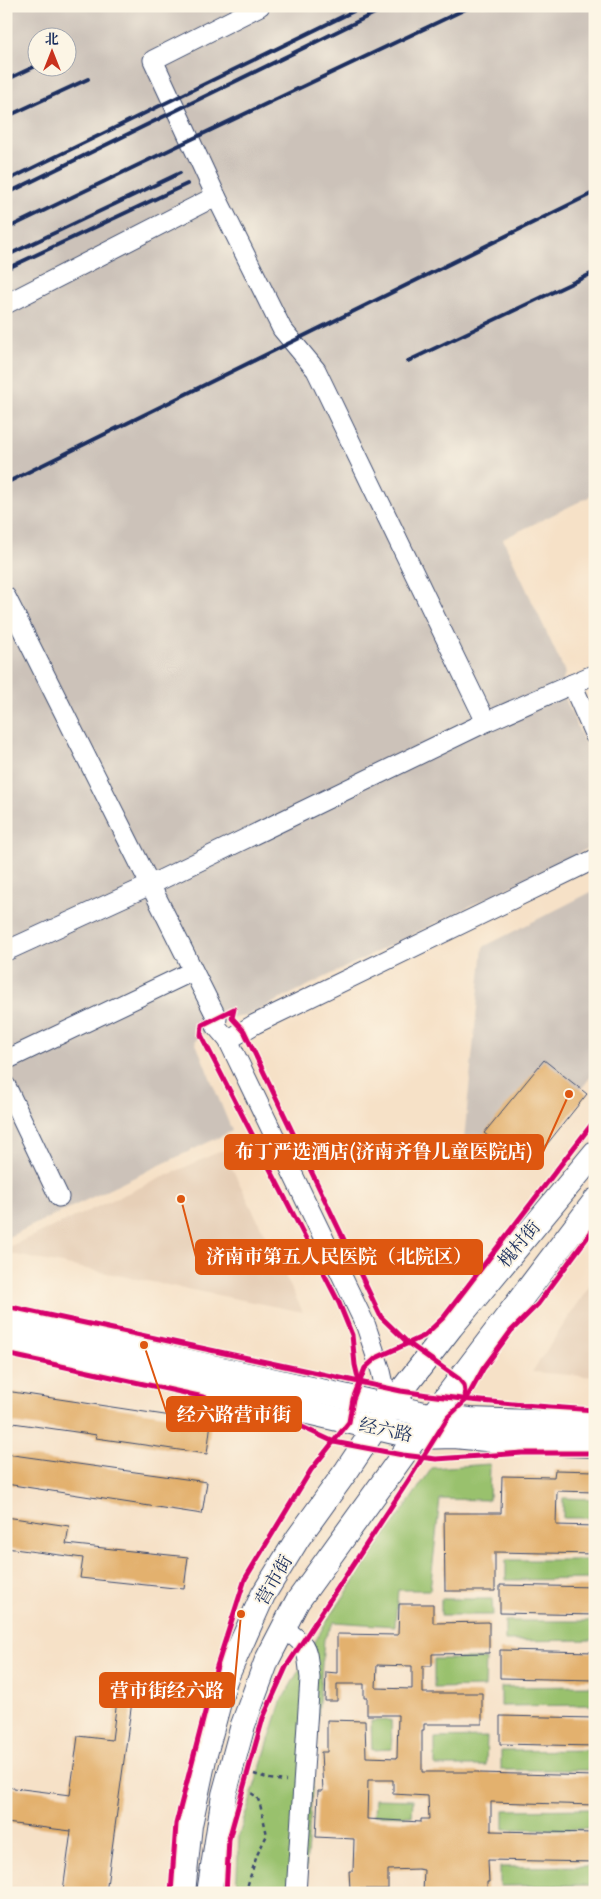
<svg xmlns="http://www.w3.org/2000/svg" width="601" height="1899" viewBox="0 0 601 1899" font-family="Cardo,'Noto Serif SC',serif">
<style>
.built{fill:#e6cfb7}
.industrial{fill:#ccc2b9;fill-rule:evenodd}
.green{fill:#99c16d;stroke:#5a7866}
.building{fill:#e3b16e;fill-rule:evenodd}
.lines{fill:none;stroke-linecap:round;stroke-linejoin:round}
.minor-casing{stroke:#3c4a6e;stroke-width:21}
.major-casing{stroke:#3c4a6e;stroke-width:26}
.path{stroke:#3c4a6e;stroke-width:2.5;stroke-dasharray:4 4;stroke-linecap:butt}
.minor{stroke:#fff;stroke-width:19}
.major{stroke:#fff;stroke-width:24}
.rail{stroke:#1b2f5e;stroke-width:4}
.cycleway-casing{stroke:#fcf5e5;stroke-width:8}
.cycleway{stroke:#d6006c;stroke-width:5}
.labels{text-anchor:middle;stroke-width:4;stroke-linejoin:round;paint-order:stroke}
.street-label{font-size:18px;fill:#1b2f5e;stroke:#fcf5e5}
.leader{fill:none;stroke:#de5710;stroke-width:2}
.callout-dot{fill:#de5710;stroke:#fcf5e5;stroke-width:2}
.callout{fill:#de5710;stroke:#de5710;stroke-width:2}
.callout-label{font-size:19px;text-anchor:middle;font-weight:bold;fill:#fff}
</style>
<rect width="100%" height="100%" fill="#fcf5e5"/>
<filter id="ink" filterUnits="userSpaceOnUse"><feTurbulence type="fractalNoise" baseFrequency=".02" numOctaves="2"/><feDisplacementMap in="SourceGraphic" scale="10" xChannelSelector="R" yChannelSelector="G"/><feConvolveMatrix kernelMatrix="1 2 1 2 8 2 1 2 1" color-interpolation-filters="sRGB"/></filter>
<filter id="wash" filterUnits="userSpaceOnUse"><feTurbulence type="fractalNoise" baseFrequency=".0096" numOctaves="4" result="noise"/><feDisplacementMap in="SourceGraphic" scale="20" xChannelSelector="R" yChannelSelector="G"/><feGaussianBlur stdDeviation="1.12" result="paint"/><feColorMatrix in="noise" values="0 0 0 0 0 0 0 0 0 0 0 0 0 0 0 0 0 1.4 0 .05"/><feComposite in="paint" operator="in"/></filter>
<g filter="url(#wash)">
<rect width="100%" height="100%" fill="#f6e1c7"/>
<g class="built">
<polygon points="223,1150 303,1312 6,1253 6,1248"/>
<polygon points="595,1278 595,1377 532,1372"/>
</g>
<g class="industrial">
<path d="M6 6H595V494L503 539 565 672 561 689 595 767V845L246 1016 232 1018 201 1035 195 1041 232 1131 6 1238ZM38 38H68V68H38Z"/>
<polygon points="595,890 595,1071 522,1166 462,1160 483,947"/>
</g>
<g class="green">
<polygon points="490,1464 489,1500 440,1499 430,1590 398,1590 395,1626 334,1622 324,1639 304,1893 236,1893 239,1835 281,1702 325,1624 432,1468"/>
<polygon points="563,1498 595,1499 595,1518 563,1518"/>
<polygon points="506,1560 595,1560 595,1579 506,1580"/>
<polygon points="441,1599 492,1599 493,1615 441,1615"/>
<polygon points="505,1621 595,1621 595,1640 505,1641"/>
<polygon points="434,1659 486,1659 485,1687 434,1688"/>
<polygon points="595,1686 595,1705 501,1706 501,1687"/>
<polygon points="391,1720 392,1749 372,1750 371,1721"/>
<polygon points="487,1737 486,1766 435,1766 435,1738"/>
<polygon points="595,1750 595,1770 501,1770 501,1751"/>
<polygon points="375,1799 413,1800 412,1816 374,1815"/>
<polygon points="595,1809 595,1829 504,1829 504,1810"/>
<polygon points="595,1866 595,1885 500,1886 500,1867"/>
</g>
<g id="blocks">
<g class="building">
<polygon points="544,1060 587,1094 528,1168 484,1133"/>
<polygon points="6,1391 211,1422 207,1454 96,1438 97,1435 6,1422"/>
<polygon points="6,1454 207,1482 202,1514 6,1484"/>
<polygon points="555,1470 595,1471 595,1492 557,1491 556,1525 595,1526 595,1554 495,1552 495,1591 445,1591 444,1513 501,1513 502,1476 554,1477"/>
<polygon points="6,1517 69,1526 66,1544 188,1557 184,1589 80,1578 83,1558 6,1548"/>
<polygon points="500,1585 595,1587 595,1615 500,1613"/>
<path d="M399 1604H433V1623L489 1622V1653L432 1654V1666H423V1693H482V1724H424V1730H422V1772H479V1773L595 1776V1805L491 1802V1831L595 1833V1862L488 1860 489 1882H487V1893H423L424 1870 418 1869 388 1870V1889H350L349 1871H353L354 1839 316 1837 318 1791H323L321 1752H327V1720L365 1721 366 1757 397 1758 398 1715H367V1698H364V1684H337V1701H325L326 1672 337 1673V1634L398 1635ZM377 1665 412 1666V1689L376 1688ZM368 1780H393V1794L428 1796 429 1819H421V1822L367 1819Z"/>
<polygon points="500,1650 595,1652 595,1680 500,1678"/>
<polygon points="118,1692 133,1694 106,1893 63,1891 71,1831 6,1823 6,1787 70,1795 78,1736 112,1740"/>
<polygon points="500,1716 595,1718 595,1746 500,1744"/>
</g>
</g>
</g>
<g filter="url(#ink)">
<use href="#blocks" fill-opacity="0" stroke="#3c4a6e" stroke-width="1"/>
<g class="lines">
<defs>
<g id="minor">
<polyline points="260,6 153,60 216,196 282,329 316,370 486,722"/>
<polyline points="6,304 216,196"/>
<polyline points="6,597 217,1018 216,1026 228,1040 366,1326 381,1371 389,1407"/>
<polyline points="572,684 595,736"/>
<polyline points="6,951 150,885 486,722 595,674"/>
<polyline points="228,1040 255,1024 595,859"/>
<polyline points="6,1060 193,971"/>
<polyline points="6,1086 59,1197"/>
<path d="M283 1628C310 1647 306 1647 310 1678L296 1893"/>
</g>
<g id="major">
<polyline points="6,1321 433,1416 470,1420 595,1424"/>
<polyline points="6,1342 416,1437 454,1436 526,1443 595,1445"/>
<polyline points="183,1893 190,1825 205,1754 225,1680 263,1595 298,1538 347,1470 389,1407 451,1327 595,1153"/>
<polyline points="209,1893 224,1795 243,1725 267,1660 297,1602 416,1437 595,1201"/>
</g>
</defs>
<use href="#minor" class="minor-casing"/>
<use href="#major" class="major-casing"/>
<g class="path">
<polyline points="254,1774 270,1779 286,1781"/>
<polyline points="247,1893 248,1884 257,1855 267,1835 260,1804 257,1797 248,1791"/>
</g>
<use href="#minor" class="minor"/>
<use href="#major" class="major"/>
<g class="rail">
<polyline points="68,50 70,49"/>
<polyline points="6,80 38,65"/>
<polyline points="6,117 88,79"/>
<polyline points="6,181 364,6"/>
<polyline points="6,194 389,6"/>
<polyline points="6,229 190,140 472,6"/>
<polyline points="6,256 180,173"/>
<polyline points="6,269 187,184"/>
<polyline points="408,361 595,272"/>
<polyline points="6,483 595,192"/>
</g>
<defs>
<g id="cycleway">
<path d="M6 1306 401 1391C465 1401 530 1406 595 1410"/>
<polyline points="6,1354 199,1396 283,1418 334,1442 403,1455 436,1459 522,1453 595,1453"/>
<polyline points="359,1382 355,1365 352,1335 339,1303 201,1035 202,1025 234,1009 232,1018 244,1031 381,1317 408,1343 459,1379 464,1385 466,1400"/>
<polyline points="171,1893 176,1824 217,1666 245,1579 311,1470 349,1422 353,1399 365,1368 376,1358 424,1336 444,1317 595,1120"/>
<polyline points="226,1893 229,1839 263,1718 286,1667 408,1481 448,1417 466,1400 483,1369 511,1331 538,1304 595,1227"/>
</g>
</defs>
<use href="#cycleway" class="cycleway-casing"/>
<use href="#cycleway" class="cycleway"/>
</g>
</g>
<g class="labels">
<g class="street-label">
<text transform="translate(519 1244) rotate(-50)" y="6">槐村街</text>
<text transform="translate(386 1430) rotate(12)" y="6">经六路</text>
<text transform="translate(274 1580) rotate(-60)" y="6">营市街</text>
</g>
</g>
<path class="leader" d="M569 1094L543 1152M181 1199L196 1257M144 1345L167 1414M241 1614L234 1690"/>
<g class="callout-dot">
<circle cx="569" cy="1094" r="5"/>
<circle cx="181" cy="1199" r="5"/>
<circle cx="144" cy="1345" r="5"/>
<circle cx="241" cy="1614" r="5"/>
</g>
<g class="callout">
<rect x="225" y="1135" width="318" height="34" rx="5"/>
<rect x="196" y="1240" width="286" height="34" rx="5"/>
<rect x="167" y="1397" width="134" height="34" rx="5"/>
<rect x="100" y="1673" width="134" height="34" rx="5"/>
</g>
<g class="callout-label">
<text x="384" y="1158">布丁严选酒店(济南齐鲁儿童医院店)</text>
<text x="339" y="1263">济南市第五人民医院（北院区）</text>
<text x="234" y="1421">经六路营市街</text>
<text x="167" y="1697">营市街经六路</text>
</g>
<rect width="601" height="1899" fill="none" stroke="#fcf5e5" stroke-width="25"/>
<g transform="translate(52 52)"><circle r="24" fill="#fcf5e5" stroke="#a2a6af"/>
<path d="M0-4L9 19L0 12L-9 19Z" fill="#c8321e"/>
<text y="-8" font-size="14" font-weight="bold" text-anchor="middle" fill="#1b2f5e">北</text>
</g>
</svg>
